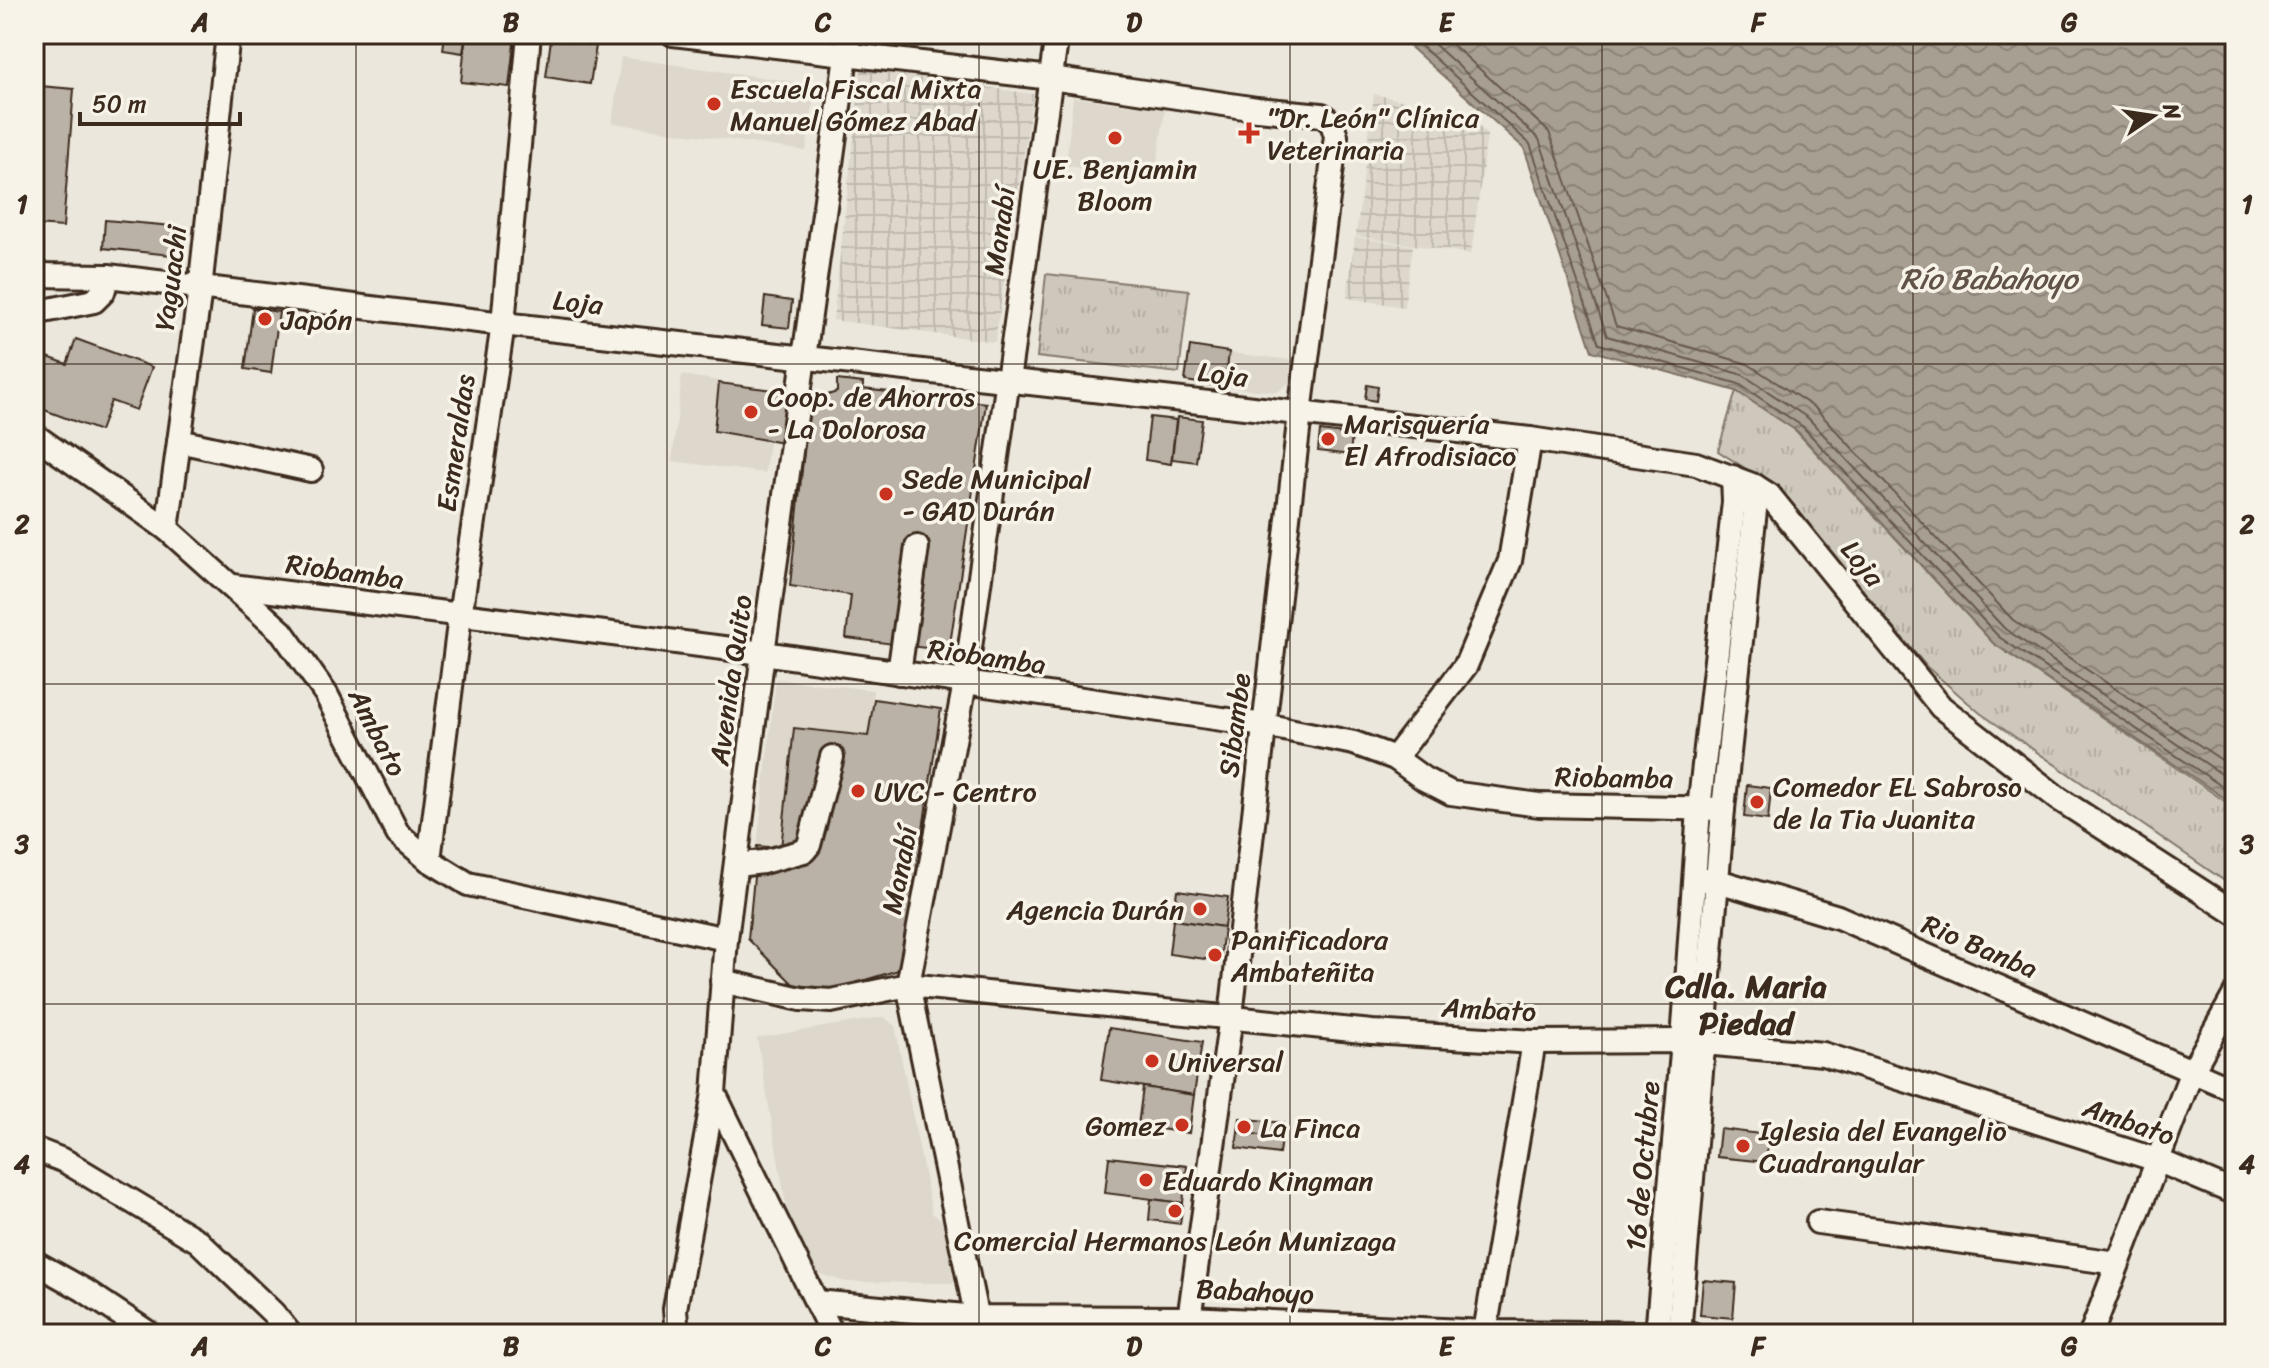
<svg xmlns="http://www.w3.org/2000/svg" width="2269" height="1368" viewBox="0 0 2269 1368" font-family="Sriracha,sans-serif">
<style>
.built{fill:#ddd7cc}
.industrial{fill:url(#industrial-grid)}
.park{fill:url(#park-tufts);stroke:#84796d;stroke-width:2}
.water{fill:url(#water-waves);stroke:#7c7064;stroke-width:2}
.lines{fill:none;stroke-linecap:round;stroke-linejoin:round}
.shore{stroke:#67594d;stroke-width:2}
.building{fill:#bab2a7;stroke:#3b2a1e;stroke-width:2}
.minor-casing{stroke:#3b2a1e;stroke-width:28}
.minor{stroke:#f7f3e8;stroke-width:22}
.grid{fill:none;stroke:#3b2a1e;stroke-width:2;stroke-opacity:0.55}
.poi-dot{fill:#c8321e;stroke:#f7f3e8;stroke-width:3}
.labels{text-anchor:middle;stroke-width:7;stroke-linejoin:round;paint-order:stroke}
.poi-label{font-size:28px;fill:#3b2a1e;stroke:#f7f3e8;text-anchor:start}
.street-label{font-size:28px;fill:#3b2a1e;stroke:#f7f3e8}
.water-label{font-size:30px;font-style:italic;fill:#615347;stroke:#f7f3e8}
.quarter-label{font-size:32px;font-weight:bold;fill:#3b2a1e;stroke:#f7f3e8}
.neatline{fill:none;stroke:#3b2a1e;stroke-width:3}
.grid-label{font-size:26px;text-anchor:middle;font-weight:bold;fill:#3b2a1e}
</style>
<defs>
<pattern id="industrial-grid" width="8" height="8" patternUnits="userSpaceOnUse" patternTransform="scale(2)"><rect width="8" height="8" fill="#ddd7cc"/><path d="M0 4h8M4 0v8" fill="none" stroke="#bfb9af"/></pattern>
<pattern id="park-tufts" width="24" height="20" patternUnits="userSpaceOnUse" patternTransform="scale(2)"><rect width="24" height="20" fill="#cec8bc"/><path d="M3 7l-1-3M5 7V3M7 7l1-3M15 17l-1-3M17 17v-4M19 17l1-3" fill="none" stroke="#b2aca1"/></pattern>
<pattern id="water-waves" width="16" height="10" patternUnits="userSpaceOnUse" patternTransform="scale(2)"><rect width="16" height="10" fill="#a89f93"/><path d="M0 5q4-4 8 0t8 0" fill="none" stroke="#8a8277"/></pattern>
</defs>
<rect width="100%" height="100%" fill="#ece7dc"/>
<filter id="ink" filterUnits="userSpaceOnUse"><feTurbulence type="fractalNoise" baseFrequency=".0125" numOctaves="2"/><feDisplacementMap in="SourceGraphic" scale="16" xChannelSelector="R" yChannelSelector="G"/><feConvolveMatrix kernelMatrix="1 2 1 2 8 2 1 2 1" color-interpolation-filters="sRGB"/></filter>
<g filter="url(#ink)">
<g class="built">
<polygon points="621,57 816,85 806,151 612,123"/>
<polygon points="1073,97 1165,110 1155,178 1066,166"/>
<polygon points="1230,353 1292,360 1290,382 1277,392 1226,387"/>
<polygon points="682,375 719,381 714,431 769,441 765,473 672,461"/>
<polygon points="776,679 873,690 868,735 794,728 780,848 757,845"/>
<polygon points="884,1017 895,1026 932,1213 944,1222 954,1283 845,1282 811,1271 804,1250 792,1239 757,1038"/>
<polygon points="951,1321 960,1328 961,1334 889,1334"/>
</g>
<g class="industrial">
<polygon points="861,69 1033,94 995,342 833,320"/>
<polygon points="1374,94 1470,116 1487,135 1471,254 1356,236"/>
<polygon points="1355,237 1413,246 1404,307 1347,298"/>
</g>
<g class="park">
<polygon points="1046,274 1189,290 1179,373 1037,357"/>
<polygon points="1736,391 1767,400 1993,643 2235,808 2235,888 1980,713 1927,667 1775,487 1718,451"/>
</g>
<polygon class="water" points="1396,34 2235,34 2235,805 1993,643 1798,432 1736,391 1592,351 1524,148"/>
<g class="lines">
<g class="shore">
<polyline points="1408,34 1530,144 1599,344 1739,384 1802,426 1999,637 2235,795"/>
<polyline points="1423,34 1539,139 1607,336 1743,375 1808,418 2005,629 2235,783"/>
<polyline points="1441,34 1549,132 1616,326 1748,364 1815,408 2013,620 2235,769"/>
</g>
</g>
<g class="building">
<polygon points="445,34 466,34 463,53 443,50"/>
<polygon points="466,34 515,35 509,87 461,82"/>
<polygon points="551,39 596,46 590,84 546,77"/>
<polygon points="34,74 41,75 40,86 74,89 63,227 34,225"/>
<polygon points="105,220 184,227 181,256 103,248"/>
<polygon points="765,297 792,301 789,328 762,325"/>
<polygon points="253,308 279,312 271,373 245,369"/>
<polygon points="76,339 152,367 136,410 111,401 100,431 34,406 34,395 48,357 67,364"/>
<polygon points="1190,346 1229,352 1225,387 1185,381"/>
<polygon points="837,380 863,383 863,389 986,403 949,651 846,638 851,595 790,586 809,401 837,392"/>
<polygon points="719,383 789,392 783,443 714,431"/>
<polygon points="1367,385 1378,387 1376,401 1365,399"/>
<polygon points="1150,417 1176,420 1171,464 1145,460"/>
<polygon points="1177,417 1202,420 1196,462 1172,459"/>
<polygon points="1320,431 1352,435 1350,455 1318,451"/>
<polygon points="874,699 941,709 902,969 835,989 794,985 748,939 757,846 781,848 794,728 868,736"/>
<polygon points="1747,785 1771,788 1768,820 1744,817"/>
<polygon points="1177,890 1228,897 1224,927 1173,920"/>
<polygon points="1173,920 1224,927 1220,961 1169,954"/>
<polygon points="1109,1028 1202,1042 1194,1095 1101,1080"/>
<polygon points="1143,1087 1194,1095 1189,1133 1138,1126"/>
<polygon points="1240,1118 1283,1123 1281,1138 1238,1132"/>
<polygon points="1720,1129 1769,1135 1766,1162 1717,1157"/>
<polygon points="1238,1132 1281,1138 1279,1154 1236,1148"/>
<polygon points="1109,1157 1187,1166 1183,1203 1105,1193"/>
<polygon points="1151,1199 1183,1203 1180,1224 1149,1220"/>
<polygon points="1703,1280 1736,1283 1733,1318 1700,1315"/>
</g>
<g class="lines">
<defs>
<g id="minor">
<polyline points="673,34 1051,78 1257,109 1322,115 1332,123 1336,136 1300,413 1231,1016 1187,1334"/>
<polyline points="34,275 108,276 503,324 1530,439 1696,464 1755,486 1769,495 1941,707 2059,799 2235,913"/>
<polyline points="34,313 94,301 103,292 108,276"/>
<polyline points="34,435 167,529 282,632 326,694 398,834 429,860 468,884 726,939"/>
<polyline points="179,441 311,470"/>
<polyline points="167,529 200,289 228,34"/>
<polyline points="232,586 763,653 1264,725 1354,743 1395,758 1424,779 1451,793 1539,805 1723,809"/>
<polyline points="899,673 917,547"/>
<polyline points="1395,758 1466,665 1510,561 1530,439"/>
<polyline points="429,860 460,616 503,324 529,34"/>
<polyline points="736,865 763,862 804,851 809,845 832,757"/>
<polyline points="1706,880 1718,881 1838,917 2235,1090"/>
<polyline points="722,981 801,999 831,1001 908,985 1372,1032 1534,1042 1683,1041 1823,1054 2157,1160 2235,1193"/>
<polyline points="714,1093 832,1334"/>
<polyline points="34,1149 65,1161 198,1241 273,1313 290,1334"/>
<polyline points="1818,1222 2117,1263"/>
<polyline points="34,1262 84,1290 150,1334"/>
<polyline points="817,1302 976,1317 1189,1318 1485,1332 1692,1334"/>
<polyline points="1485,1332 1534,1042"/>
<polyline points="677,1334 675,1309 714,1093 726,939 763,653 849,34"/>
<polyline points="980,1334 908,985 965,683 1057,34"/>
<polyline points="1657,1334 1683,1041 1699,809 1734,502 1733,477"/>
<polyline points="1679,1334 1723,809 1755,510 1755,486"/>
<polyline points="2091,1334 2192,1071 2235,994"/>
</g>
</defs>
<use href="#minor" class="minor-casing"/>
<use href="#minor" class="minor"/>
</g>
</g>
<path class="grid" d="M356 34V1334M667 34V1334M979 34V1334M1290 34V1334M1602 34V1334M1913 34V1334M34 364H2235M34 684H2235M34 1004H2235"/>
<g class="poi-dot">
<circle cx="714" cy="104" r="8"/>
<path d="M1245 121h8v8h8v8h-8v8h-8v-8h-8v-8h8z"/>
<circle cx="1115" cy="138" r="8"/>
<circle cx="265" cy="319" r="8"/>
<circle cx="751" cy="412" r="8"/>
<circle cx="1328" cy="439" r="8"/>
<circle cx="886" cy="494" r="8"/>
<circle cx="858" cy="791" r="8"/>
<circle cx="1757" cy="802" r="8"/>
<circle cx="1200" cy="909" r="8"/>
<circle cx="1215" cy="955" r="8"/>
<circle cx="1152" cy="1061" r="8"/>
<circle cx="1182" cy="1125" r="8"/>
<circle cx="1244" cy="1127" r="8"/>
<circle cx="1743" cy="1146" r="8"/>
<circle cx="1146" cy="1180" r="8"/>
<circle cx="1175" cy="1211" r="8"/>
</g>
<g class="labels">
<g class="poi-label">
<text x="730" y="98">Escuela Fiscal Mixta<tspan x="730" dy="32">Manuel Gómez Abad</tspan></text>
<text x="1267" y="127">"Dr. León" Clínica<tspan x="1267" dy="32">Veterinaria</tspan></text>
<text x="1115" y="178" text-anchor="middle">UE. Benjamin<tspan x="1115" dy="32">Bloom</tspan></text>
<text x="281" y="329">Japón</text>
<text x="767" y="406">Coop. de Ahorros<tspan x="767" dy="32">- La Dolorosa</tspan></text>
<text x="1344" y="433">Marisquería<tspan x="1344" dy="32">El Afrodisiaco</tspan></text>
<text x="902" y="488">Sede Municipal<tspan x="902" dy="32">- GAD Durán</tspan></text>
<text x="1773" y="796">Comedor EL Sabroso<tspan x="1773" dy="32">de la Tia Juanita</tspan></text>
<text x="874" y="801">UVC - Centro</text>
<text x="1184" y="919" text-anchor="end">Agencia Durán</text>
<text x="1231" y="949">Panificadora<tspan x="1231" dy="32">Ambateñita</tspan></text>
<text x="1168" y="1071">Universal</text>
<text x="1166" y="1135" text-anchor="end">Gomez</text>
<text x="1260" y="1137">La Finca</text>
<text x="1759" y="1140">Iglesia del Evangelio<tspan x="1759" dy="32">Cuadrangular</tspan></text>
<text x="1162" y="1190">Eduardo Kingman</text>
<text x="1175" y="1250" text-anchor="middle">Comercial Hermanos León Munizaga</text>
</g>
<g class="street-label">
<text transform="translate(999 231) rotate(-82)" y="10">Manabí</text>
<text transform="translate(170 278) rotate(-83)" y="10">Yaguachi</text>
<text transform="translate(578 302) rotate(6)" y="10">Loja</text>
<text transform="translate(1223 374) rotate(7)" y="10">Loja</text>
<text transform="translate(455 443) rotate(-82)" y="10">Esmeraldas</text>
<text transform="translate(1863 563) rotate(51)" y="10">Loja</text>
<text transform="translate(345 571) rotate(8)" y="10">Riobamba</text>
<text transform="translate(987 656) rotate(8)" y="10">Riobamba</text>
<text transform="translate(730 680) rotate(-82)" y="10">Avenida Quito</text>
<text transform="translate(1234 725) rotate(-83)" y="10">Sibambe</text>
<text transform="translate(378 732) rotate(63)" y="10">Ambato</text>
<text transform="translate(1614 777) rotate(1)" y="10">Riobamba</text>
<text transform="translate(899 870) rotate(-79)" y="10">Manabí</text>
<text transform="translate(1980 946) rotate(23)" y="10">Rio Banba</text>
<text transform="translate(1489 1009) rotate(3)" y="10">Ambato</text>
<text transform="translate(2129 1121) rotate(19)" y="10">Ambato</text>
<text transform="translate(1642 1166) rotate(-85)" y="10">16 de Octubre</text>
<text transform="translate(1255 1291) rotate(3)" y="10">Babahoyo</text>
</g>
<g class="water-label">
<text x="1989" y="289">Río Babahoyo</text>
</g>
<g class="quarter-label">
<text x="1746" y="997">Cdla. Maria<tspan x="1746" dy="37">Piedad</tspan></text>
</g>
</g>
<rect width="2269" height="1368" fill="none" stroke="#f7f3e8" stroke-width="88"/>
<g transform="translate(2153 116) rotate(77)" stroke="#f7f3e8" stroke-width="6" paint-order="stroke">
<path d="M0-6L14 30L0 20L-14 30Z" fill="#3b2a1e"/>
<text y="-12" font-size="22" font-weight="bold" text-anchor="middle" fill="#3b2a1e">N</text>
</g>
<path d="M80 112v12h160v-12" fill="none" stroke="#3b2a1e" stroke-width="4"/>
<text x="92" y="112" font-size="24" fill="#3b2a1e" stroke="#f7f3e8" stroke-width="6" paint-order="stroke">50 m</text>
<rect x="44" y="44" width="2181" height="1280" class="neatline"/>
<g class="grid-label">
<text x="200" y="31">A</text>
<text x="511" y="31">B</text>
<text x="823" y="31">C</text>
<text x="1134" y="31">D</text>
<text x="1446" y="31">E</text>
<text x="1758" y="31">F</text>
<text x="2069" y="31">G</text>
<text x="22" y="213">1</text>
<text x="2247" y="213">1</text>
<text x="22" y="533">2</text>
<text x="2247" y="533">2</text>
<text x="22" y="853">3</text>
<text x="2247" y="853">3</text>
<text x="22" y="1173">4</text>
<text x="2247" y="1173">4</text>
<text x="200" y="1355">A</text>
<text x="511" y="1355">B</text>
<text x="823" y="1355">C</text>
<text x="1134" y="1355">D</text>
<text x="1446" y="1355">E</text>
<text x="1758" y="1355">F</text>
<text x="2069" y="1355">G</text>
</g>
</svg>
